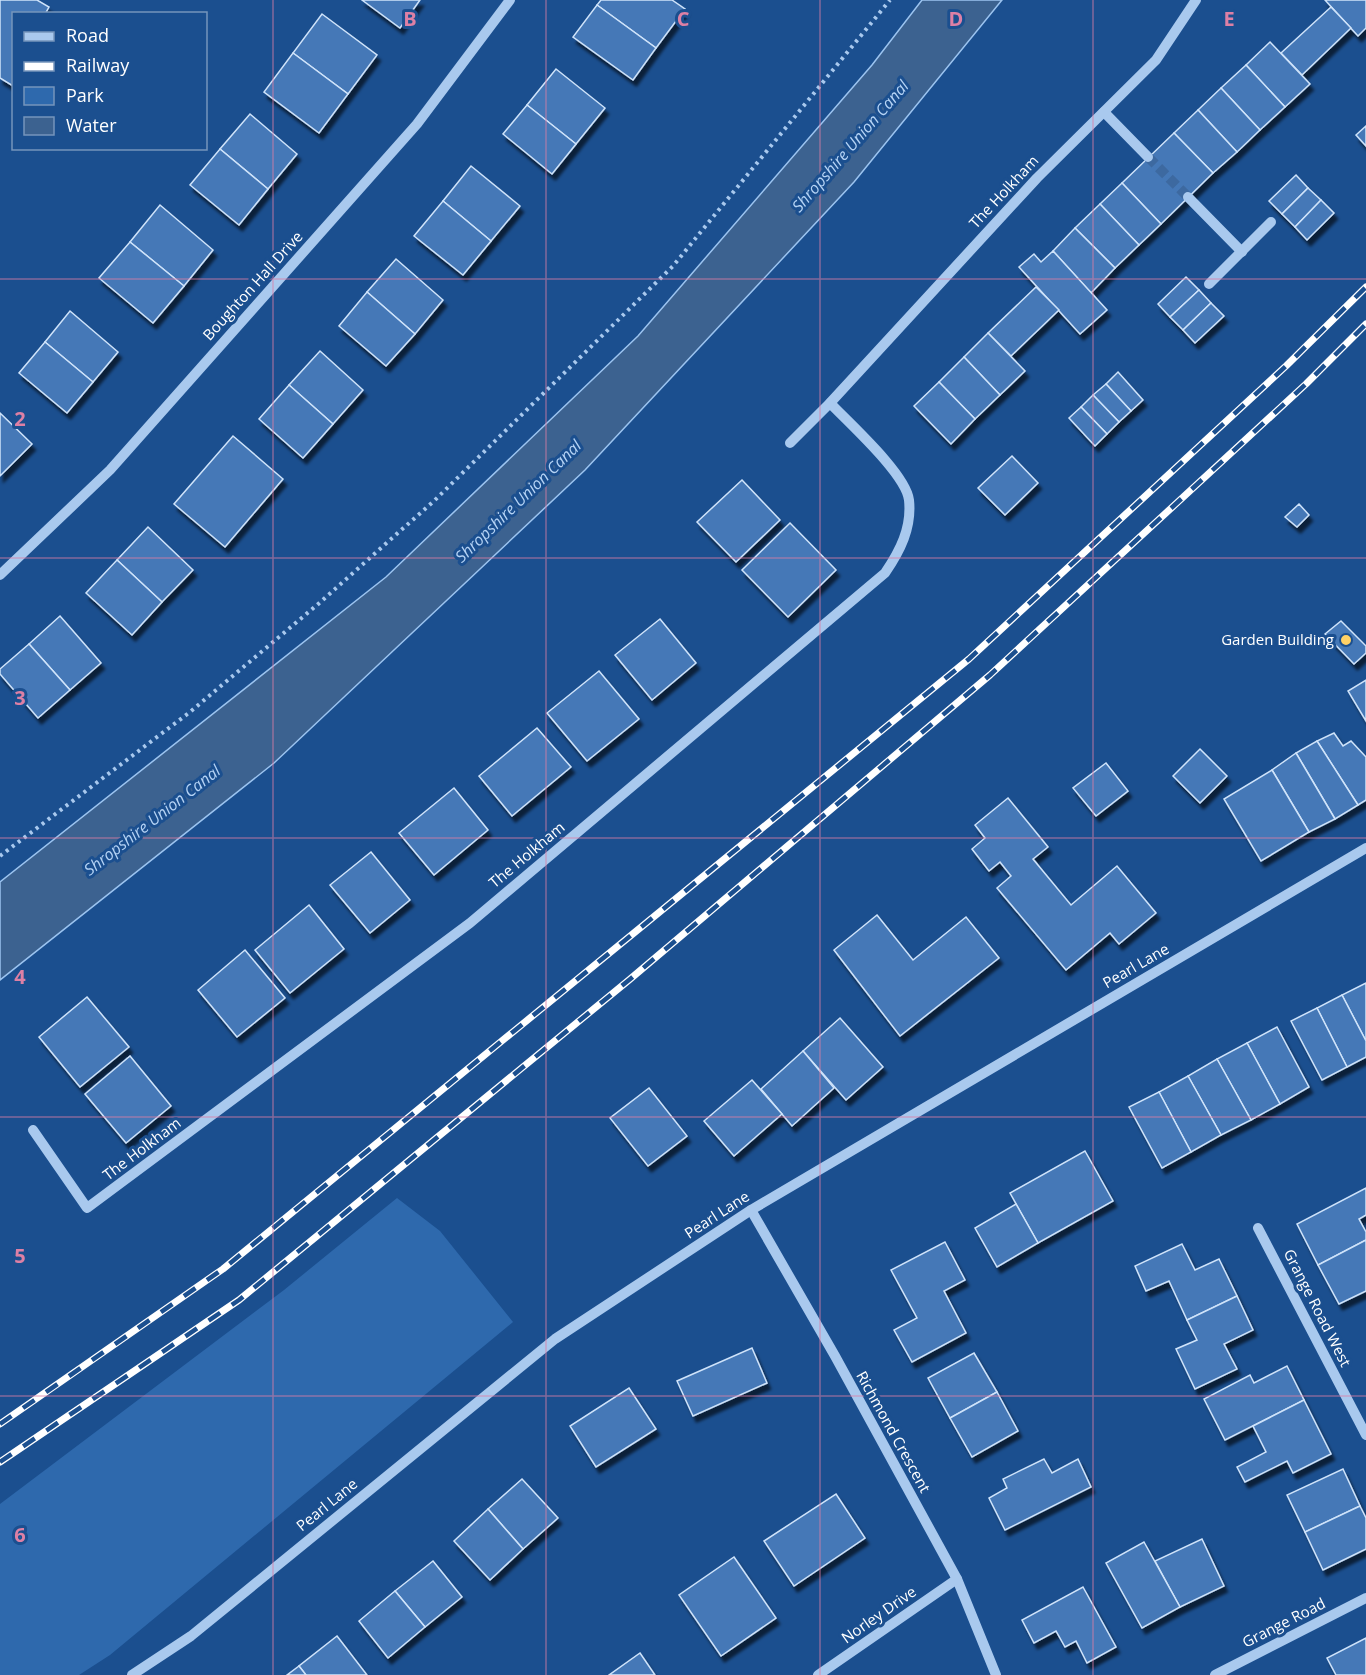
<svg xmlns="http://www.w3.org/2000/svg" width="1366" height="1675" viewBox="0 0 1366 1675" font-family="'Open Sans',sans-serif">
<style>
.green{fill:#2e69ad}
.water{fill:#3c6290;stroke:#9cc4f0;stroke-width:1.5}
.building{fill:#4478b7;stroke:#cfe3fa;stroke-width:1.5;filter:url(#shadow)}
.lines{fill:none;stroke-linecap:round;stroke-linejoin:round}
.minor-tunnel{stroke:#3d69a0;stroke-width:10;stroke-dasharray:10 5;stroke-linecap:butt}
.path{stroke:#a9c9ee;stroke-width:4;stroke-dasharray:3 4.5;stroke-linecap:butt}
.minor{stroke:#a9c9ee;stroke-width:10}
.rail-casing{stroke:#fff;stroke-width:7}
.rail{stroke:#1b4f8f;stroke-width:4.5;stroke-dasharray:14;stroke-linecap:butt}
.grid{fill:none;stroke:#dd80a5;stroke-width:1.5;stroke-opacity:0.55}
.poi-dot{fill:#ffd166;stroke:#1b4f8f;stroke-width:2}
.labels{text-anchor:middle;stroke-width:6;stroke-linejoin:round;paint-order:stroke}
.street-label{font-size:15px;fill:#fff;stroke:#1b4f8f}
.poi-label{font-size:15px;fill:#fff;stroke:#1b4f8f;text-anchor:end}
.water-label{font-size:16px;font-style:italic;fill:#b5d3f5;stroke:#1b4f8f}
.grid-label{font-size:20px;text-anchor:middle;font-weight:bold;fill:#dd80a5;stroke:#1b4f8f;stroke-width:6;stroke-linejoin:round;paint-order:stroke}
</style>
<defs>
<filter id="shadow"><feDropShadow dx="3.5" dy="6" stdDeviation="1.5" flood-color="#0009"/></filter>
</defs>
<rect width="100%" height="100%" fill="#1b4f8f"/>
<polygon class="green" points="397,1198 440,1231 513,1322 110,1655 79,1675 0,1675 0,1504 284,1290"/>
<polygon class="water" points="922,0 1002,0 854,182 585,470 274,763 0,980 0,882 386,577 638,336 872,65"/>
<g class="building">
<polygon points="0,0 37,0 49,7 45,14 14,14 13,86 0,78"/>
<polygon points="362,0 420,0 400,28"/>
<polygon points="601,0 672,0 685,9 656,48 597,5"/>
<polygon points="1325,0 1366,0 1366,28 1358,36"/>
<polygon points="597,5 656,48 633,80 573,37"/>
<polygon points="1331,7 1351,28 1302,75 1281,53"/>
<polygon points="322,14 377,55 348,94 293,53"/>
<polygon points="1270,42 1310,84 1285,107 1246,65"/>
<polygon points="293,53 348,94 319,133 264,92"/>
<polygon points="1246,65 1285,107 1260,130 1221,88"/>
<polygon points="556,69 605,108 576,144 527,105"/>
<polygon points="1221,88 1260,130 1237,152 1198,110"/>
<polygon points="527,105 576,144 552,174 503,134"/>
<polygon points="1198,110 1237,152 1213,173 1174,133"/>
<polygon points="250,114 297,154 268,189 220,149"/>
<polygon points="1366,126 1366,146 1356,135"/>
<polygon points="1174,133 1213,173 1161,224 1122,183"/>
<polygon points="220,149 268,189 239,225 190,185"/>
<polygon points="471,166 520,206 491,241 443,201"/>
<polygon points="1296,175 1308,188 1282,214 1269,201"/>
<polygon points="1122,183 1161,224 1139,245 1100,204"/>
<polygon points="1308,188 1321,200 1295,227 1282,214"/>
<polygon points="1321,200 1334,213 1307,240 1295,227"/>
<polygon points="443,201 491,241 463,275 414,236"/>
<polygon points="1100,204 1139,245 1115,268 1075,228"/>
<polygon points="160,205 213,250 184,286 130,242"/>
<polygon points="1075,228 1115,268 1091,293 1053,251"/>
<polygon points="130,242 184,286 153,323 99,278"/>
<polygon points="1053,251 1107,310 1080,334 1019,267 1034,254 1041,262"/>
<polygon points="396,259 443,300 415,334 367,292"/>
<polygon points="1186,277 1199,290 1170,317 1158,304"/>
<polygon points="1036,287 1059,310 1011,356 988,333"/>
<polygon points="1199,290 1211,303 1183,330 1170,317"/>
<polygon points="367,292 415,334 386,366 339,326"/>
<polygon points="1211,303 1224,316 1195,343 1183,330"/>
<polygon points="70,311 118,352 93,382 45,342"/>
<polygon points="988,333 1025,371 1000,395 964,357"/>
<polygon points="45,342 93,382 67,413 19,373"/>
<polygon points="320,351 363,390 333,424 289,385"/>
<polygon points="964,357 1000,395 975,419 939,382"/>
<polygon points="1118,372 1143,400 1131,411 1106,384"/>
<polygon points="939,382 975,419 951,444 914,406"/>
<polygon points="1106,384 1131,411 1119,422 1093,395"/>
<polygon points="289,385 333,424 303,458 259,419"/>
<polygon points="1093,395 1119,422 1107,434 1081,407"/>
<polygon points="1081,407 1107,434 1095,446 1069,418"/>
<polygon points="0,413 32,444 0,476"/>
<polygon points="233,436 283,479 225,547 174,504"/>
<polygon points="1012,456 1038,483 1005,515 978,488"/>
<polygon points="742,480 780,520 736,562 697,522"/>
<polygon points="1299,504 1309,515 1297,527 1285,517"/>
<polygon points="790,523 836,570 788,617 742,570"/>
<polygon points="148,527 193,570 162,602 117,560"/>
<polygon points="117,560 162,602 132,635 86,593"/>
<polygon points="60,616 101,663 70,690 29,644"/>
<polygon points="660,619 696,663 652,700 615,655"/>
<polygon points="1341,621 1366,646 1366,653 1354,664 1325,634"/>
<polygon points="29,644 70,690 38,718 0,674 0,669"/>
<polygon points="599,671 639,719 587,761 547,713"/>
<polygon points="1366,680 1366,721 1348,691"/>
<polygon points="537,728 571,767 512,816 479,776"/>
<polygon points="1334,733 1343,746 1351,741 1366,757 1366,800 1358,805 1317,741"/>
<polygon points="1317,741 1358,805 1335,819 1296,753"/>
<polygon points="1200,749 1227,776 1200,803 1173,776"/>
<polygon points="1296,753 1335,819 1309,832 1272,770"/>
<polygon points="1106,763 1128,791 1096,816 1073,788"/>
<polygon points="1272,770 1309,832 1261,861 1224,799"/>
<polygon points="454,788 488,830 434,875 399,833"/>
<polygon points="1008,798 1048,847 1033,859 1071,905 1117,866 1156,913 1119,944 1110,933 1066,970 997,888 1011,876 1000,862 989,871 972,849 985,838 975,825"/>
<polygon points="371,852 410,900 370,933 330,885"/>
<polygon points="309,905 344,949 290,993 255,950"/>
<polygon points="877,915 913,960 966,917 999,958 900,1036 834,950"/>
<polygon points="245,950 285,998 237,1037 198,990"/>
<polygon points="1366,983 1366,1041 1342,995"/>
<polygon points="1342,995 1366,1041 1366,1057 1347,1067 1317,1008"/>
<polygon points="87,997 129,1047 80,1087 39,1037"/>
<polygon points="1317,1008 1347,1067 1322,1080 1291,1021"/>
<polygon points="840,1018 883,1067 846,1100 803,1051"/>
<polygon points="1277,1027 1309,1087 1280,1104 1247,1043"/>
<polygon points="1247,1043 1280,1104 1251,1120 1217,1059"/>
<polygon points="803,1051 834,1088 792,1126 761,1089"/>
<polygon points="130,1056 171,1106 126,1143 85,1094"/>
<polygon points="1217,1059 1251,1120 1221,1135 1188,1076"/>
<polygon points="1188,1076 1221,1135 1191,1152 1159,1092"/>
<polygon points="752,1080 782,1114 734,1156 704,1121"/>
<polygon points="649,1088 687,1136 648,1166 610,1118"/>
<polygon points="1159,1092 1191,1152 1162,1168 1129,1107"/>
<polygon points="1085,1151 1113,1201 1038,1243 1010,1193"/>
<polygon points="1366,1188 1366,1215 1359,1219 1366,1232 1366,1240 1318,1265 1297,1224"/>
<polygon points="1016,1204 1038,1243 997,1267 975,1228"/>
<polygon points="1366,1240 1366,1291 1339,1304 1318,1265"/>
<polygon points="945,1242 965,1280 944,1291 966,1333 912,1362 894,1330 917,1318 891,1270"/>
<polygon points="1182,1244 1195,1270 1219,1259 1237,1296 1187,1320 1169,1281 1146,1291 1135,1266"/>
<polygon points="1237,1296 1253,1330 1224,1344 1237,1369 1195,1389 1176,1349 1197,1340 1187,1320"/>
<polygon points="752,1348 767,1383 693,1416 677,1381"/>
<polygon points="974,1353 997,1392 950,1418 928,1378"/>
<polygon points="1287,1366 1304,1400 1225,1440 1204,1399 1250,1375 1254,1383"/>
<polygon points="629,1388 656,1429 596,1467 570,1426"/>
<polygon points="997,1392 1018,1431 972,1457 950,1418"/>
<polygon points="1304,1400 1331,1454 1293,1473 1287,1461 1245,1482 1237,1467 1266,1452 1253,1426"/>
<polygon points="1044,1459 1052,1473 1078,1459 1091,1487 1005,1530 989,1498 1007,1488 1003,1479"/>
<polygon points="1343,1469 1360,1506 1305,1532 1287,1495"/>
<polygon points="522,1479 558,1518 523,1549 488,1509"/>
<polygon points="836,1494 865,1538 794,1586 764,1541"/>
<polygon points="1360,1506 1366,1518 1366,1549 1323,1570 1305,1532"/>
<polygon points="488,1509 523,1549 490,1580 454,1541"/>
<polygon points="1202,1539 1224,1586 1180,1607 1155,1561"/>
<polygon points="1144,1542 1180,1607 1142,1628 1106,1563"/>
<polygon points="734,1557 776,1618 721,1656 679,1595"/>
<polygon points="433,1561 462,1597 425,1627 395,1591"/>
<polygon points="1083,1587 1116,1647 1087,1663 1076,1641 1065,1647 1056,1631 1034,1643 1022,1620"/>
<polygon points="395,1591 425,1627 388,1658 359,1621"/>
<polygon points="337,1636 367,1675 306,1675 299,1666"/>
<polygon points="1366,1638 1366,1675 1336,1675 1327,1658"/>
<polygon points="640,1653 655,1675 609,1675"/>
<polygon points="299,1666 306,1675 287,1675"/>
</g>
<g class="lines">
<polyline class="minor-tunnel" points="1148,157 1188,197"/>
<polyline class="path" points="0,856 190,712 317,605 435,500 673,266 890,0"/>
<g class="minor">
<polyline points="1104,112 1148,157"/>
<polyline points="1188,197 1242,252"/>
<polyline points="1209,284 1271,222"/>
<polyline points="790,443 830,403 1037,178 1156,60 1196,0"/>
<polyline points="0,575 110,470 417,124 510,0"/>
<path d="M33 1130 87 1208 470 923 885 573C900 551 912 528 909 500 906 474 849 423 830 403"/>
<polyline points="751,1210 835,1356 957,1579 996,1675"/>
<polyline points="1258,1228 1366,1435"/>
<polyline points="132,1675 191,1636 555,1339 751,1210 1366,848"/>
<polyline points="818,1675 957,1579"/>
<polyline points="1215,1675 1366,1598"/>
</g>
<defs>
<g id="rail">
<polyline points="0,1424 223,1269 969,659 1286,366 1366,287"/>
<polyline points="0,1462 239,1300 629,980 990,675 1306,384 1366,324"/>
</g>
</defs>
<use href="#rail" class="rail-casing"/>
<use href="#rail" class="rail"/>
</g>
<path class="grid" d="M273 0V1675M546 0V1675M820 0V1675M1093 0V1675M0 279H1366M0 558H1366M0 838H1366M0 1117H1366M0 1396H1366"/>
<circle class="poi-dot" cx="1346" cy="640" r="6"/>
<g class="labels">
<g class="street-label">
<text transform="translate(1004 192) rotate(-47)" y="5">The Holkham</text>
<text transform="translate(253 286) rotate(-48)" y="5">Boughton Hall Drive</text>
<text transform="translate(527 855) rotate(-40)" y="5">The Holkham</text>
<text transform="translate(1136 966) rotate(-30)" y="5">Pearl Lane</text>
<text transform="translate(142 1149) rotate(-37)" y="5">The Holkham</text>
<text transform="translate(717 1215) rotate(-33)" y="5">Pearl Lane</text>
<text transform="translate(1317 1308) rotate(63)" y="5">Grange Road West</text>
<text transform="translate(893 1432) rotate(61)" y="5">Richmond Crescent</text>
<text transform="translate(327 1505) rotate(-39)" y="5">Pearl Lane</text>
<text transform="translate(879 1615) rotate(-35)" y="5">Norley Drive</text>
<text transform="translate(1284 1623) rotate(-27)" y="5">Grange Road</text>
</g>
<g class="poi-label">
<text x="1334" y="645">Garden Building</text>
</g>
<g class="water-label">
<text transform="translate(850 146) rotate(-49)" y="6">Shropshire Union Canal</text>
<text transform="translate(518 501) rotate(-44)" y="6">Shropshire Union Canal</text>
<text transform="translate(152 820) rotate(-38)" y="6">Shropshire Union Canal</text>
</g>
</g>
<g class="grid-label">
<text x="410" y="26">B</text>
<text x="683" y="26">C</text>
<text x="956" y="26">D</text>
<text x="1229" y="26">E</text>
<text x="20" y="426">2</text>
<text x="20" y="705">3</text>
<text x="20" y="984">4</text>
<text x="20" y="1263">5</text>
<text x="20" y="1542">6</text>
</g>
<rect x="12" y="12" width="195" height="138" fill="#1b4f8f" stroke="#7695bc" stroke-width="1.5"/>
<rect x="24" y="32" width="30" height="9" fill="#a9c9ee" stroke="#7695bc" stroke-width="1.5"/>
<text x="66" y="42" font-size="18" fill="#ffffff">Road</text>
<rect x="24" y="62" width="30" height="9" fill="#ffffff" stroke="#7695bc" stroke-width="1.5"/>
<text x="66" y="72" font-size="18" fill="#ffffff">Railway</text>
<rect x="24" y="87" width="30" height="18" fill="#2e69ad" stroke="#7695bc" stroke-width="1.5"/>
<text x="66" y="102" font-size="18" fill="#ffffff">Park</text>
<rect x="24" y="117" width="30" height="18" fill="#3c6290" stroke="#7695bc" stroke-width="1.5"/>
<text x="66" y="132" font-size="18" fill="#ffffff">Water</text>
</svg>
